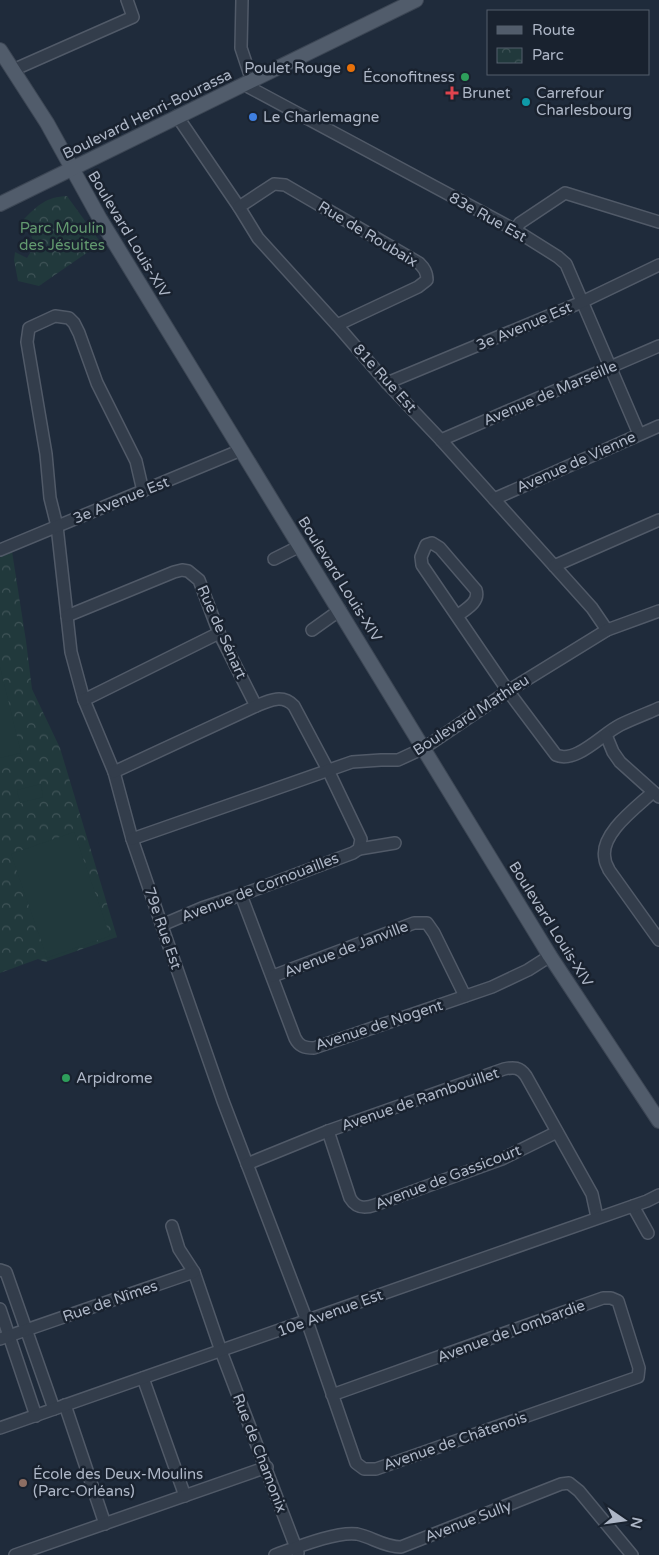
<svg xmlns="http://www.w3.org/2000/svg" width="659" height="1555" viewBox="0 0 659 1555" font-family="'Varela Round',sans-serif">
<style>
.park{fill:url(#park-crowns)}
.garden{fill:#21393c}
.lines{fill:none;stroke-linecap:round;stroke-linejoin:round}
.minor-casing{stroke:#515a68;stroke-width:14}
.major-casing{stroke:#3c4654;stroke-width:16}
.minor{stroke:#333d4b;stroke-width:11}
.major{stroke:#515c6b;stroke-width:14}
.food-dot{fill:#e8710a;stroke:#19222f;stroke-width:2}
.leisure-dot{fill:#2e9e5b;stroke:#19222f;stroke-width:2}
.health-dot{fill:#e0444e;stroke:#19222f;stroke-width:2}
.culture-dot{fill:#0f9aa8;stroke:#19222f;stroke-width:2}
.shop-dot{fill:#3f7fe0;stroke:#19222f;stroke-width:2}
.education-dot{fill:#8d6e63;stroke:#19222f;stroke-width:2}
.labels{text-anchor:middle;stroke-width:5;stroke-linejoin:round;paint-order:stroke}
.poi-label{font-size:15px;fill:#aeb7c7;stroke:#19222f;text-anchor:start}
.street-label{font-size:15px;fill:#aeb7c7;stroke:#19222f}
.park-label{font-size:15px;fill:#639a70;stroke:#19222f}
</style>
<defs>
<pattern id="park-crowns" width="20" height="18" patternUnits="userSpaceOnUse" patternTransform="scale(1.25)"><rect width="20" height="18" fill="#21393c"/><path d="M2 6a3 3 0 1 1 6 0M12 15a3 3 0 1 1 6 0" fill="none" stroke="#3f5357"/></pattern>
</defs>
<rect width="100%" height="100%" fill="#1f2b3b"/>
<g class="park">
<path d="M67 196 101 243 39 286 18 281 14 260 15 252 27 258 35 245 24 219C38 205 46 197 67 196Z"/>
<polygon points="11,545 26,641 32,689 60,748 117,937 45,962 38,959 0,973 0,550"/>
</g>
<g class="garden">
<polygon points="0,667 21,753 0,758"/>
<polygon points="41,784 43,797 20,803 17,790"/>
<polygon points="74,832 110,936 47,958 11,854"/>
</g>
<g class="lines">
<defs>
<g id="minor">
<polyline points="242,0 241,48 252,81"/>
<polyline points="13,70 133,17 127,0"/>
<polyline points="245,85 515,230 558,257 566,264 639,434"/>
<polyline points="177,116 239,207 258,238 337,325 387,383 441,440 592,608 607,630"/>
<path d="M239 207 274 184 285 185 419 263C424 268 427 272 427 280L418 287 337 325"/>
<polyline points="515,230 520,223 565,193 659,222"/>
<polyline points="387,383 582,302 659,265"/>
<polyline points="441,440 659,346"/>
<polyline points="143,491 136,461 97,383 79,333 74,323 69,318 55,316 29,328 27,342 46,454 50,498 57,526 71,652 84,700 114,772 132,839 163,929 223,1101 307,1321 356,1463 364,1469 376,1469 638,1377 639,1368 618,1301 611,1298 603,1298 332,1395"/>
<polyline points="494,499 659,426"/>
<polyline points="0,550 241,450"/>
<polyline points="274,559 300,546"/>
<polyline points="554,566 659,520"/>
<polyline points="67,616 174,572 182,570 188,571 199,580 219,633 256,706"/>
<path d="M457 616C466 609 480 602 476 590L440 548 432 543 426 545 421 557 422 565 508 691 556 755C576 764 602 734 620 725 632 719 646 714 659 708"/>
<polyline points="312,630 340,610"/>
<polyline points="84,700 219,633"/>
<polyline points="606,735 613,752 620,762 659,797"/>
<path d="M114 772 256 706C270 700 283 694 294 706L328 770 361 839 359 849 353 853 241 895 202 908 162 925"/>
<path d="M653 792C637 807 599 834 605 859 605 863 608 867 609 870L659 940"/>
<polyline points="132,839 352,762 381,760 398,760 424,748 508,691 607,630 659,611"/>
<polyline points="359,849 395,843"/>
<path d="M241 895 295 1038C299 1046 304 1048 314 1048L492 987 528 970 550 956"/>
<polyline points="273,976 414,923 427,923 434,933 465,996"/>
<path d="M328 1131 350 1198C356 1208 364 1209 375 1205L502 1159 557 1132"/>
<path d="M247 1164 328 1131 504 1069C514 1067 520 1067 526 1076L592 1194 597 1217"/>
<polyline points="633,1206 648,1233"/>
<polyline points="172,1226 179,1249 194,1272 221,1351 298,1553"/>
<polyline points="0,1270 6,1272 54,1409"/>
<polyline points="0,1309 36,1416"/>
<polyline points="0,1339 194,1272"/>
<polyline points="143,1378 185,1496"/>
<polyline points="65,1405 105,1524"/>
<polyline points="0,1428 647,1201 659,1195"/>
<polyline points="15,1555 267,1467"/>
<path d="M275 1555C295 1548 336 1531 357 1534 372 1537 384 1547 401 1547L561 1484 569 1483 579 1491 632 1555"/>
</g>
<g id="major">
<polyline points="0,50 47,123 100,219 550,956 659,1121"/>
<polyline points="0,204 416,0"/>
</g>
</defs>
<use href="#minor" class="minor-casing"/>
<use href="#major" class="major-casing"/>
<use href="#minor" class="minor"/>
<use href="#major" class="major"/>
</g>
<circle class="food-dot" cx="351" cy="68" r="5"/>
<g class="leisure-dot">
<circle cx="465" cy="77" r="5"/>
<circle cx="66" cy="1078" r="5"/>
</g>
<path class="health-dot" d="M449.5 85.5h5v5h5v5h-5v5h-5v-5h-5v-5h5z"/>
<circle class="culture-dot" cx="526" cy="102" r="5"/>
<circle class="shop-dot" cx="253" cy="117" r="5"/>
<circle class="education-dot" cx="23" cy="1483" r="5"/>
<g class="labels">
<g class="poi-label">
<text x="341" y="73" text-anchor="end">Poulet Rouge</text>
<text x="455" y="82" text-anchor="end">Éconofitness</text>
<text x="462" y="98">Brunet</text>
<text x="536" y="98">Carrefour<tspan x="536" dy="17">Charlesbourg</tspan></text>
<text x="263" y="122">Le Charlemagne</text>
<text x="76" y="1083">Arpidrome</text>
<text x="33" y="1479">École des Deux-Moulins<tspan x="33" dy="17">(Parc-Orléans)</tspan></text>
</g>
<g class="street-label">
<text transform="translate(147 114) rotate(-26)" y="5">Boulevard Henri-Bourassa</text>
<text transform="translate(488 217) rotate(29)" y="5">83e Rue Est</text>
<text transform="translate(129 234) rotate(59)" y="5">Boulevard Louis-XIV</text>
<text transform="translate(368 234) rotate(31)" y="5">Rue de Roubaix</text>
<text transform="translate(524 326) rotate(-23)" y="5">3e Avenue Est</text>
<text transform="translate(385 378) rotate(48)" y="5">81e Rue Est</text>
<text transform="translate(550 393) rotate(-23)" y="5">Avenue de Marseille</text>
<text transform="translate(576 462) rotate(-24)" y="5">Avenue de Vienne</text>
<text transform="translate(121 500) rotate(-22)" y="5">3e Avenue Est</text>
<text transform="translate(340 579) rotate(58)" y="5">Boulevard Louis-XIV</text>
<text transform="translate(222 632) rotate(66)" y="5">Rue de Sénart</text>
<text transform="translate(471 715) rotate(-33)" y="5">Boulevard Mathieu</text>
<text transform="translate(260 887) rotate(-21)" y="5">Avenue de Cornouailles</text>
<text transform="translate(551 924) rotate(58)" y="5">Boulevard Louis-XIV</text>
<text transform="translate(163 928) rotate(71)" y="5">79e Rue Est</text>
<text transform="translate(346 949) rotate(-21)" y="5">Avenue de Janville</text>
<text transform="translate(379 1025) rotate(-18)" y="5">Avenue de Nogent</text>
<text transform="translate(420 1099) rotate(-19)" y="5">Avenue de Rambouillet</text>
<text transform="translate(448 1177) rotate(-21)" y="5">Avenue de Gassicourt</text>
<text transform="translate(110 1301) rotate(-19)" y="5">Rue de Nîmes</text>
<text transform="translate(330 1313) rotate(-20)" y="5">10e Avenue Est</text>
<text transform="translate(511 1331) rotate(-20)" y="5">Avenue de Lombardie</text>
<text transform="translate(455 1441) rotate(-19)" y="5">Avenue de Châtenois</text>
<text transform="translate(260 1453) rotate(69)" y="5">Rue de Chamonix</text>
<text transform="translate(468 1521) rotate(-21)" y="5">Avenue Sully</text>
</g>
<g class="park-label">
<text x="62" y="233">Parc Moulin<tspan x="62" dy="17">des Jésuites</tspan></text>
</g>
</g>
<rect x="487" y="10" width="162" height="65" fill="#19222f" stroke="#555e6c"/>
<rect x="497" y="26" width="25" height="8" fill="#515c6b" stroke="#555e6c"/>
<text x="532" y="35" font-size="15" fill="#aeb7c7">Route</text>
<rect x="497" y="48" width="25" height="15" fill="url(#park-crowns)" stroke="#555e6c"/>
<text x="532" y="60" font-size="15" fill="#aeb7c7">Parc</text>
<g transform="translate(624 1520) rotate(103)" stroke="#19222f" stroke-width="4" paint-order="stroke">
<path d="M0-4L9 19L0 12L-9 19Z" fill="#aeb7c7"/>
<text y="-8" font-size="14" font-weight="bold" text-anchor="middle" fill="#aeb7c7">N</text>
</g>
</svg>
